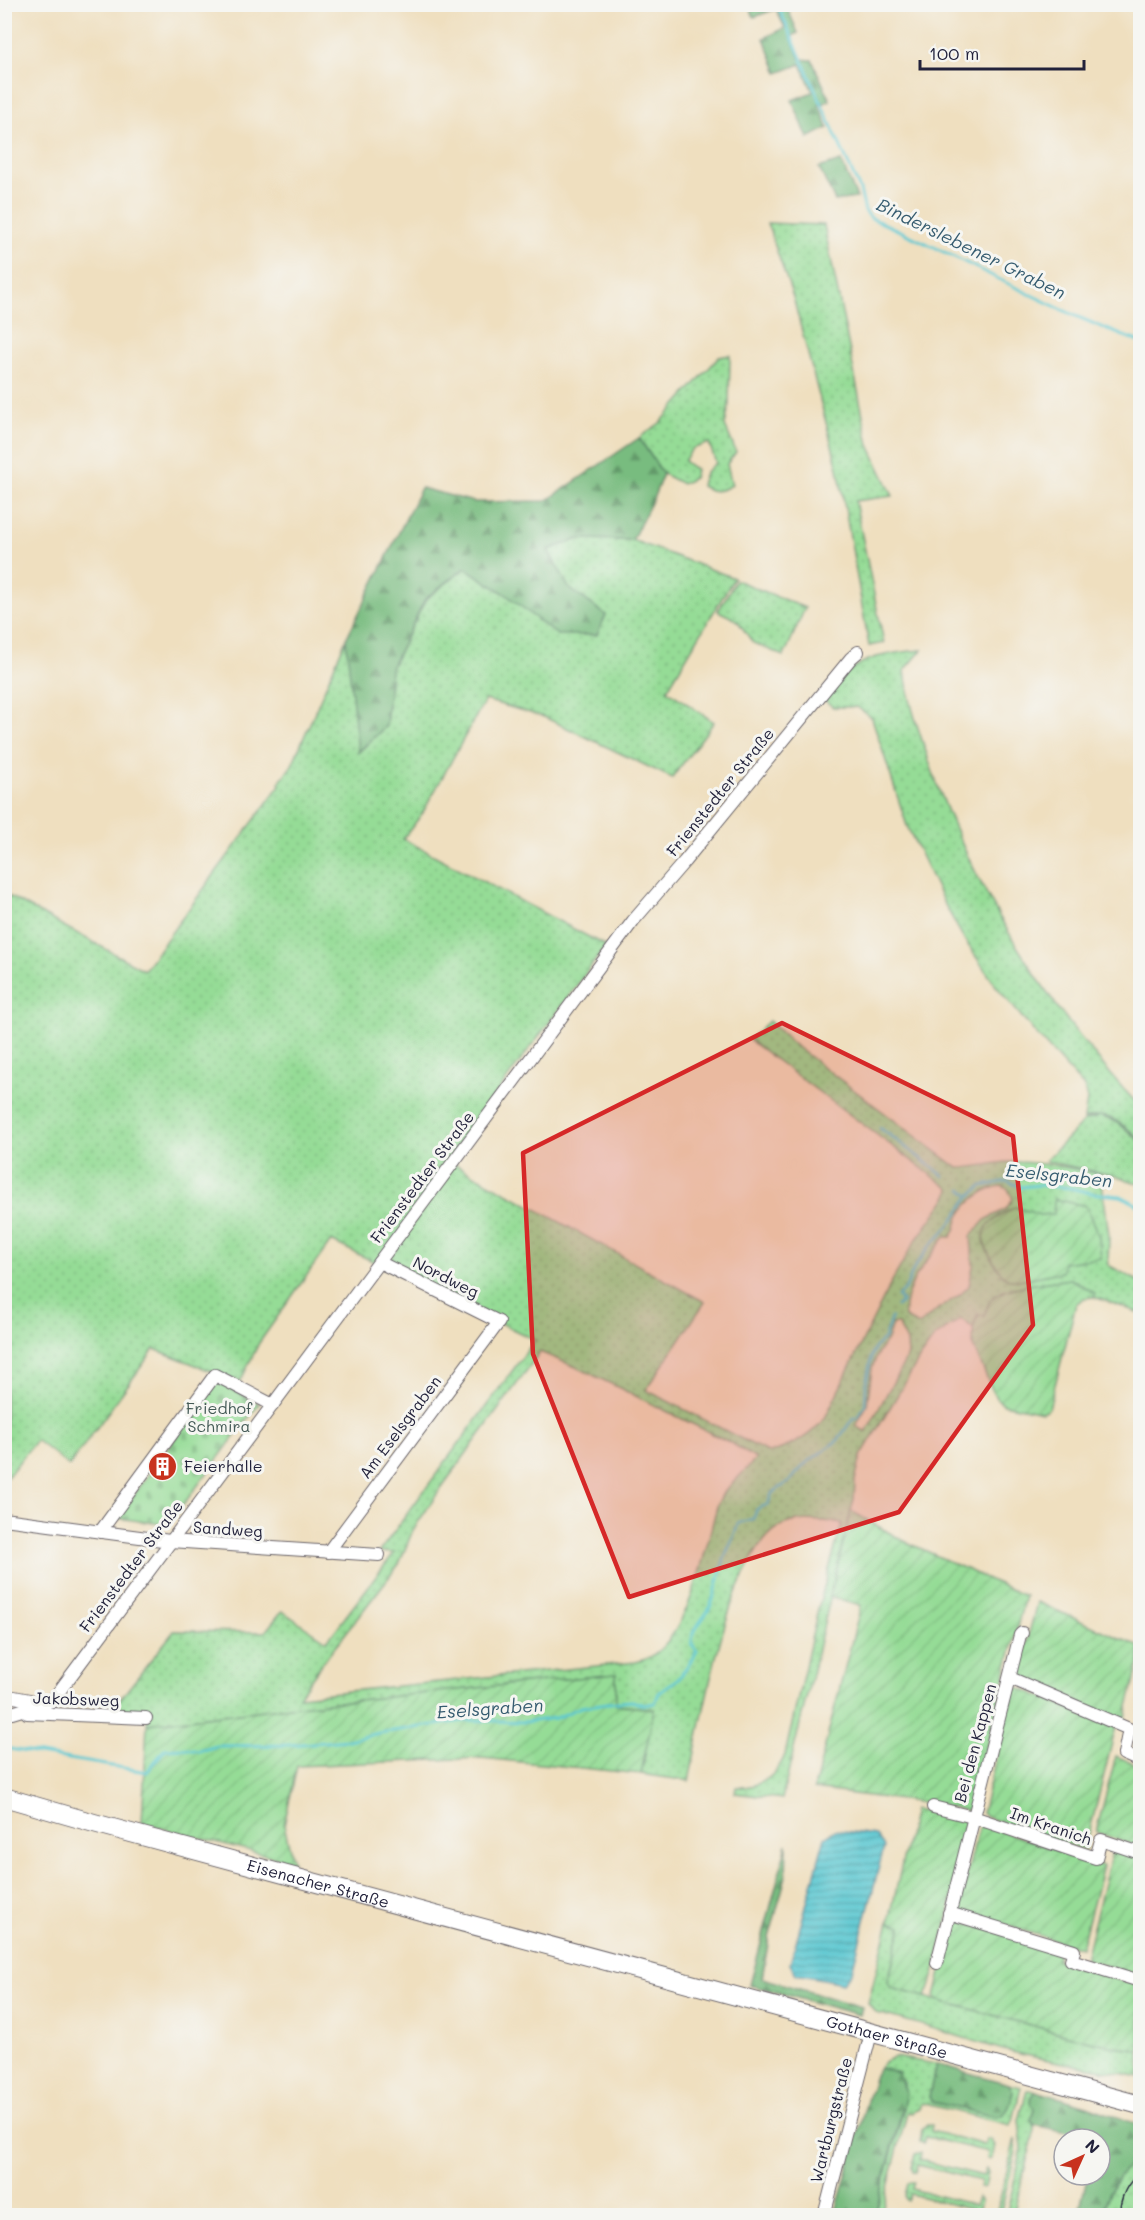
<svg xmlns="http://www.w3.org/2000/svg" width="1145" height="2220" viewBox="0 0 1145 2220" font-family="Mali,sans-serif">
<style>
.grass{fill:url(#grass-dots);stroke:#5c7f68;stroke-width:1.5;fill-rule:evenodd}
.forest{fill:url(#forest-firs);stroke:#4d6f5d;stroke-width:1.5}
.cemetery{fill:url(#cemetery-stones);stroke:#5c7f68;stroke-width:1.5}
.garden{fill:url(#garden-furrows);stroke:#5c7f68;stroke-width:1.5}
.water{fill:url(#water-rules);stroke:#3e7586;stroke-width:1.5}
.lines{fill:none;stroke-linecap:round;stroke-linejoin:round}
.stream{stroke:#5bc8d1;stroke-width:3}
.street-casing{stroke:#6a6469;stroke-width:14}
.secondary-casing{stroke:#6a6469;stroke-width:20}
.street{stroke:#fff;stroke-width:12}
.secondary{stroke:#fff;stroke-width:18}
.tram{stroke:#22223b;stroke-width:1.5}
.marked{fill:#d62828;fill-opacity:0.2;stroke:#d62828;stroke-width:4.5;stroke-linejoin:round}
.labels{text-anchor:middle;stroke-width:6;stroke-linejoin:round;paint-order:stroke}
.street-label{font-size:16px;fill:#22223b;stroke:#f6f6f2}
.park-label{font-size:16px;fill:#445a56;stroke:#f6f6f2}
.poi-label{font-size:16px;fill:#22223b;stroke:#f6f6f2;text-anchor:start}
.water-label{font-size:18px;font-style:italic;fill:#365c70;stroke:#f6f6f2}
</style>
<defs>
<pattern id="grass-dots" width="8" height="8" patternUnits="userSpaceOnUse" patternTransform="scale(1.5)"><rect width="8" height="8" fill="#95dc96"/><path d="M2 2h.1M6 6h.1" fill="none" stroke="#80bc82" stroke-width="1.8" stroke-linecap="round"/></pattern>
<pattern id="forest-firs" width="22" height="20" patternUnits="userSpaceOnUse" patternTransform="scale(1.5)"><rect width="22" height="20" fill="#78bc7f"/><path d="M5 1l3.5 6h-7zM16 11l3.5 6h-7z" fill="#629869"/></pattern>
<pattern id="cemetery-stones" width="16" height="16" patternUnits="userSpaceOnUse" patternTransform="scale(1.5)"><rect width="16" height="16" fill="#95dc96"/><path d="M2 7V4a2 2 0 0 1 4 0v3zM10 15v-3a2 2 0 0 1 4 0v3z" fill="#80bc82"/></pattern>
<pattern id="garden-furrows" width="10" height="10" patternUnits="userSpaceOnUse" patternTransform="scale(1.5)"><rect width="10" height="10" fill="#95dc96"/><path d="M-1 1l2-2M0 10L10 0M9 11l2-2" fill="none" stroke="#80bc82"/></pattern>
<pattern id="water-rules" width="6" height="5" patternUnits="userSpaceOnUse" patternTransform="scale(1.5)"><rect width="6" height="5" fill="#5bc8d1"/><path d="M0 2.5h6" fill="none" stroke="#4ba2ab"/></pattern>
</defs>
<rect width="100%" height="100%" fill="#f6f6f2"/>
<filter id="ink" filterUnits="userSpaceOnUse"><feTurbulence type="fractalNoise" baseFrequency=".0167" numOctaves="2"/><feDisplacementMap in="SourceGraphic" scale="12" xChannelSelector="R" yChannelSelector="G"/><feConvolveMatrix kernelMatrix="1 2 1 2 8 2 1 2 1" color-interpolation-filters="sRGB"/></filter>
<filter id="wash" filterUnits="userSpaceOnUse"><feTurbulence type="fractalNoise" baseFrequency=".008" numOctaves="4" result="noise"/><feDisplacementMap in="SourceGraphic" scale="24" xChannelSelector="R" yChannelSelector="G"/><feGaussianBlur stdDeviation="1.35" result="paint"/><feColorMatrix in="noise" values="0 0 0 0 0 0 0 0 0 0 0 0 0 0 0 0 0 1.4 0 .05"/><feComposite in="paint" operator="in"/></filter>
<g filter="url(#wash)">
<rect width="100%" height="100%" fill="#efdfbf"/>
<g class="grass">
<polygon points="767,223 824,225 869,445 893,496 855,501 884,643 869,646 838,468 793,297"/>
<path d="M730 355 729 405 725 426 736 452 727 464 732 485C720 492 713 493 701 486 703 474 707 469 716 463L709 443 692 449 684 461 696 470 694 478 682 484 663 474 639 438 660 423 719 357Z"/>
<path d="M579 539 632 540 734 578 667 690 714 722 672 778 544 717 485 700 422 814 403 839 606 946 447 1160 705 1302 646 1390 769 1453C791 1447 811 1436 825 1418L891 1283 914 1243 948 1196 950 1189 749 1040 769 1021 798 1048 958 1168C976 1168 991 1163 1008 1162 1039 1161 1071 1168 1101 1174L1109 1236 1108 1265 1140 1282V1313L1094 1297V1293L1071 1279 1027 1286 1002 1292 992 1298 984 1316 978 1314 973 1328 961 1319 935 1337 921 1356 861 1456 855 1480 854 1499 782 1799 735 1793 736 1787C760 1788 776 1777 785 1755L818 1609 842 1523C822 1521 797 1516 779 1527 727 1559 702 1722 689 1781L641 1774 654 1709 615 1705 616 1674 299 1706 147 1724 148 1712H110L174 1631 265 1632 282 1611 327 1641 394 1553 379 1552 535 1340 331 1241 259 1343 240 1382 154 1349 69 1466 36 1440 5 1480V894L144 970 280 785 279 783 292 765 346 639 359 752 386 726 391 668 426 599 466 568 504 593 606 615 569 588 548 550ZM1002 1186 1008 1189 1013 1199 1006 1209 985 1220 971 1236 973 1266 969 1286 960 1295 939 1308 919 1325 905 1318C901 1289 928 1259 945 1237H951C957 1230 956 1222 960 1215 968 1201 986 1187 1002 1186ZM892 1324H898L907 1342 908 1355 866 1432 856 1426 867 1405 872 1368 878 1353 887 1340ZM540 1352 583 1370 733 1444 756 1459 723 1493 718 1503C706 1545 691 1630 653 1655 648 1659 642 1660 636 1662L299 1696 318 1669 399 1564 413 1530 439 1491Z"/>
<polygon points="736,580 805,608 784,656 753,643 737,620 718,611"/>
<path d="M922 650 905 670C908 698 916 723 925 749 961 862 1027 976 1104 1066 1115 1079 1127 1094 1140 1106V1139C1121 1124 1110 1110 1084 1119L1087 1100 1084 1087 1036 1034 996 986 964 939 944 903 907 826 872 718 857 707H833L823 699C855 658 872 655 922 650Z"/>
<polygon points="1101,1116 1118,1123 1140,1141 1140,1184 1116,1176 1045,1161 1084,1121"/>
<path d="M889 1922 902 1926 888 1981 891 1988 1094 2042 1140 2051V2077C1095 2068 1049 2062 1004 2050 961 2038 919 2022 875 2013L868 2003Z"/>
<polygon points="895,2057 936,2064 929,2097 932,2102 996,2117 1013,2092 1009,2084 1021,2087 1013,2121 1010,2125 921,2103 919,2109 914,2110 912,2113 907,2112 881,2215 875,2216 903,2111 903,2082 888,2070 879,2068 885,2061"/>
<path d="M1027 2090 1036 2091C1031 2097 1029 2102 1034 2109L1031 2121 1035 2125V2130L1013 2215 1006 2216 1022 2149 1019 2120Z"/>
<polygon points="927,2124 932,2125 931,2131 985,2145 987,2139 991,2140 995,2146 992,2158 987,2159 988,2152 926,2137 924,2143 920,2142 922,2129"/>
<polygon points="1015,2139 1016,2151 1000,2215 996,2215"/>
<path d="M1140 2147V2203L1137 2215H1103C1106 2194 1118 2173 1136 2160L1137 2148Z"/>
<polygon points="918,2153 921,2153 920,2160 983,2176 986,2169 988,2172 985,2187 980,2188 981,2181 918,2165 916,2172 913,2171 912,2168 915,2154"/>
<polygon points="911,2182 914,2182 912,2189 975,2205 978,2198 981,2201 977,2215 973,2215 974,2210 911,2194 908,2201 906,2200 905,2197 908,2183"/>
</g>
<g class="forest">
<polygon points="749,5 786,5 798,33 791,37 800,59 812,60 830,100 819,105 828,128 808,138 792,100 813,92 801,64 778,73 764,38 785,28 776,9 754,17"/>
<polygon points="841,161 857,198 835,201 819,168"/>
<polygon points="639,438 663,474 653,499 632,540 579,539 548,550 569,588 606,615 597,635 557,635 504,593 465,568 425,599 391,668 386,726 358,752 346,639 421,488 474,502 546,501"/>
<polygon points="787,1844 786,1876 769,1938 762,1978 862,2007 860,2015 750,1985"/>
<path d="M936 2064 1009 2084 1013 2092C1010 2104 1009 2115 996 2117L933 2102 929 2097Z"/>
<path d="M879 2068 899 2073C902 2080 902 2089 906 2094L875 2215H835L868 2097 875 2075Z"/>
<path d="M1036 2091 1087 2106 1137 2124 1140 2130V2147L1137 2148 1136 2160C1118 2173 1106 2194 1103 2215H1078L1088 2175H1100V2139L1035 2125 1031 2121 1034 2109C1029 2102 1031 2097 1036 2091Z"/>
</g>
<polygon class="cemetery" points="217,1381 259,1404 168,1525 117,1518"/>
<g class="garden">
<path d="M1054 1199 1086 1206 1099 1237 1101 1258 1063 1263 1062 1272C1051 1273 1019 1282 1011 1280 1003 1278 999 1270 995 1264 973 1232 985 1224 1015 1207L1040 1215 1054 1214Z"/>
<path d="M1071 1279 1095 1293 1094 1297 1084 1298 1076 1304 1049 1408 1042 1412 1004 1404 996 1398 973 1346V1328L978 1314 984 1316C986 1311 988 1302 992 1298 1002 1286 1055 1281 1071 1279Z"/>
<polygon points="851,1511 902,1540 1025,1596 971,1810 967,1811 941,1805 814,1789 861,1605 830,1597"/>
<polygon points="1037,1602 1140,1647 1140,1660 1124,1722 1018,1677"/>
<polygon points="616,1674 616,1705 654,1709 641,1774 481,1758 297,1766 284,1825 293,1862 142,1823 147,1724 299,1706"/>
<polygon points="1014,1688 1020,1688 1116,1727 1085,1850 986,1817 982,1813"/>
<polygon points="1116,1756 1140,1766 1140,1848 1096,1832"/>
<path d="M914 1809 935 1812 968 1821C963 1845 935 1989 925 1997L891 1988 888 1982 902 1926 889 1922Z"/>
<polygon points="984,1825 1103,1866 1081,1948 962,1912 958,1908 979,1827"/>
<polygon points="1113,1848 1140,1857 1140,1976 1085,1959"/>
<polygon points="955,1919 1059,1951 1057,1960 1140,1986 1140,2051 1094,2042 937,2000 935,1996"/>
</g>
<polygon class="water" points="835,1830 875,1835 884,1847 852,1971 843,1983 796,1974 790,1964 825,1837"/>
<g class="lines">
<g class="stream">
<path d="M777 4 860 190 865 211 871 218C962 257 1048 309 1140 342"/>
<polyline points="880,1128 944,1176"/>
<polyline points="962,1189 970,1196"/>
<polyline points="897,1306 902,1302 898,1296 906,1288 914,1268 929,1247 948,1227 970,1196 982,1186 1007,1181 1021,1187 1039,1185 1070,1188 1091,1193 1121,1196 1140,1206"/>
<path d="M4 1748 147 1772 165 1749 182 1748 199 1751 217 1746 289 1745 348 1740 379 1733 470 1720 525 1722 556 1718 581 1707 608 1703 632 1701 644 1705 655 1703 659 1693 680 1677 697 1651C694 1647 691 1644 692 1639 694 1626 705 1618 710 1607 717 1591 720 1569 726 1554 731 1542 735 1536 738 1523L753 1519 757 1509 768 1504 772 1493 789 1482 805 1464 838 1440 853 1418 858 1417 865 1405 866 1383 871 1358 875 1347 884 1339 891 1318"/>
</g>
</g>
</g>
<g filter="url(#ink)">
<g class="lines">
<defs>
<g id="street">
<polyline points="4,1519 170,1541 379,1555"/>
<polyline points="100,1532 215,1375 273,1405"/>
<polyline points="328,1552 499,1322 379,1262"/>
<polyline points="1010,1678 1129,1729 1124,1754 1140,1761"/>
<polyline points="4,1695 45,1703"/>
<polyline points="12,1713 52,1701 633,921 684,862 851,658 858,652"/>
<polyline points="27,1713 146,1718"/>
<polyline points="933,1807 973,1817 1096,1858 1101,1840 1140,1853"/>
<polyline points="949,1913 1074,1951 1071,1960 1140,1981"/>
<polyline points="937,1963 1020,1635 1022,1633"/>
<polyline points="824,2216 871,2033"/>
</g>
<g id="secondary">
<path id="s1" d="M4 1797 94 1823 1140 2105"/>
</g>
</defs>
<use href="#street" class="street-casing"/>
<use href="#secondary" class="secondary-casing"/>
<use href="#street" class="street"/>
<use href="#secondary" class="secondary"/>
<path class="tram" d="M1119 2216C1120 2199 1126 2183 1140 2173"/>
</g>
</g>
<path class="marked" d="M782 1023 1013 1136 1033 1325 899 1512 629 1597 533 1354 523 1153Z"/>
<defs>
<symbol id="building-disc" viewBox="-11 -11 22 22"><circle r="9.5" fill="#c8321e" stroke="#f6f6f2"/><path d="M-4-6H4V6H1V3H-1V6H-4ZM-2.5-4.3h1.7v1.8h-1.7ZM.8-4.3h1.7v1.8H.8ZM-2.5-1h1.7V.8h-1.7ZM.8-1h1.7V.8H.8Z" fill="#fff"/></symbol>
</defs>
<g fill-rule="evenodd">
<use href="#building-disc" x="146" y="1450" width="33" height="33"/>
</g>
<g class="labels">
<g class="street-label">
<text transform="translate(720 792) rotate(-51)" y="6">Frienstedter Straße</text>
<text transform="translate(422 1177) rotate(-53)" y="6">Frienstedter Straße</text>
<text transform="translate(446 1277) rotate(27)" y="6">Nordweg</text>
<text transform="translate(400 1427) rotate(-53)" y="6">Am Eselsgraben</text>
<text transform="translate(228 1529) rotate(4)" y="6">Sandweg</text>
<text transform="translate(131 1566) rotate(-53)" y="6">Frienstedter Straße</text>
<text transform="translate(76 1699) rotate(2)" y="6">Jakobsweg</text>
<text transform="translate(975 1743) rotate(-75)" y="6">Bei den Kappen</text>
<text transform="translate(1051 1826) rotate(19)" y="6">Im Kranich</text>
<text dy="6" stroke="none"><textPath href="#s1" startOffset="326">Eisenacher Straße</textPath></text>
<text dy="6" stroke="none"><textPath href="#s1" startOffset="915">Gothaer Straße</textPath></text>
<text transform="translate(831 2120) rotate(-76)" y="6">Wartburgstraße</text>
</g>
<g class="park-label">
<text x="219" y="1414">Friedhof<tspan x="219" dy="18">Schmira</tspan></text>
</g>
<g class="poi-label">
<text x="184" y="1472">Feierhalle</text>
</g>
<g class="water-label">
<text transform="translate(971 249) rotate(26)" y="6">Binderslebener Graben</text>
<text transform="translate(1059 1176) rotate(6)" y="6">Eselsgraben</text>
<text transform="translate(490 1709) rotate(-4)" y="6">Eselsgraben</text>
</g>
</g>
<rect width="1145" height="2220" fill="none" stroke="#f6f6f2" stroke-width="24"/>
<g transform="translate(1082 2157) rotate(45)"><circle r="28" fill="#f6f6f2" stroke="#a1a1a9" stroke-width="1.5"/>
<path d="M0-4.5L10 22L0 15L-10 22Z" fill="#c8321e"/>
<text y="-9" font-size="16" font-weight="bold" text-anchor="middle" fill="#22223b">N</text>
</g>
<path d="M920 60v9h164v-9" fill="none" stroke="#22223b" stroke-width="3"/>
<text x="929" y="60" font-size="18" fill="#22223b" stroke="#f6f6f2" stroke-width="4.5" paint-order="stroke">100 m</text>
</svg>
